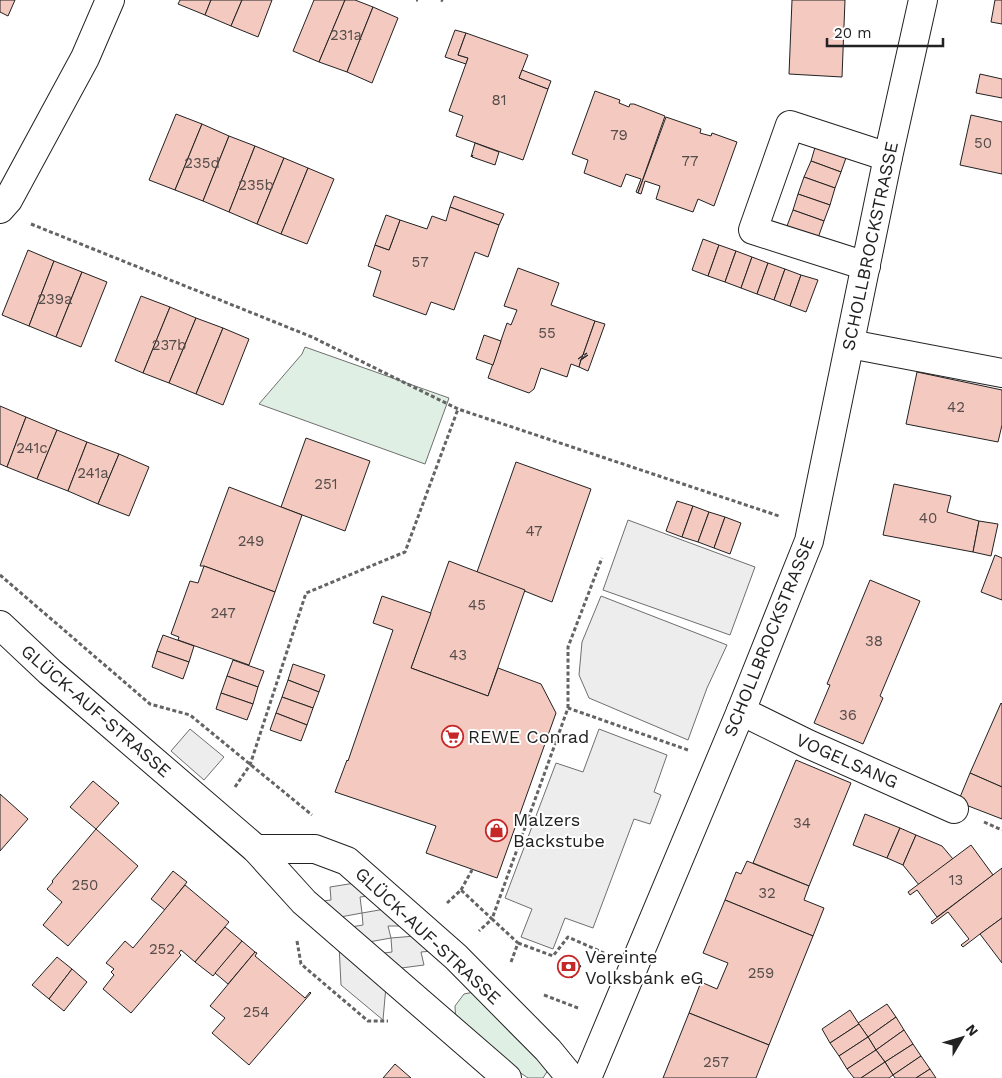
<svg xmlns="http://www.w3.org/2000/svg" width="1002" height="1078" viewBox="0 0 1002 1078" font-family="'Work Sans',sans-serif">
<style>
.green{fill:#e0efe3;stroke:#6f6f6f}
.parking{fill:#ededed;stroke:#6f6f6f}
.building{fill:#f3c9c0;stroke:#222}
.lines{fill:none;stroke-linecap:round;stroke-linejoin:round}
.minor-casing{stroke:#222;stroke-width:30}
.path{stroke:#646464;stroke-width:3;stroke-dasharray:4 2.5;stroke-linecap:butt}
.minor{stroke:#fff;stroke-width:28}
.labels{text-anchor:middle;stroke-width:4;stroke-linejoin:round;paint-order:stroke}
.number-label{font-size:15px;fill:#564c4a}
.street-label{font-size:18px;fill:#222;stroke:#fff}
.poi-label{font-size:18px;fill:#222;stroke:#fff;text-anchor:start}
</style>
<rect width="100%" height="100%" fill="#fff"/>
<g class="green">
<polygon points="305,347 449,398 425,464 259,404 302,354"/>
<polygon points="479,991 550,1067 543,1078 528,1078 492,1053 456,1023 455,1006 464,994"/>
</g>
<g class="parking">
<polygon points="628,520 755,567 730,635 603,590"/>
<polygon points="601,596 727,645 707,688 688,740 589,698 579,675 582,642"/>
<polygon points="190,729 224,757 204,780 171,751"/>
<polygon points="599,729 667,755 654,792 661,795 650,824 634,819 593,928 565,918 553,949 521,937 532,909 505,898 556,763 583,772"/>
<polygon points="355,883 370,896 360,897 362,913 385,909 403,926 388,926 391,938 415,936 433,951 421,952 424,965 394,969 376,954 392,952 391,938 363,943 345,928 363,925 362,913 335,918 315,902 331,900 330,887"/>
<polygon points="339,945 386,986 383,1020 341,985"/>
</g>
<g class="building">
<polygon points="0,0 15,0 8,16 0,12"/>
<polygon points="180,0 211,0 205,15 178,4"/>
<polygon points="211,0 242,0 231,26 205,15"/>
<polygon points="242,0 272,0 258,37 231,26"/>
<polygon points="314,0 345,0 319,62 293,51"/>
<polygon points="345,0 355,0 373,7 347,72 319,62"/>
<polygon points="792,0 845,0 842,77 789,74"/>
<polygon points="995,0 1002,0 1002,24 991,22"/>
<polygon points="373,7 398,18 372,83 347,72"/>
<polygon points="455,30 466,33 458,55 468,58 466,64 445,57"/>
<polygon points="466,33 528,55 519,78 548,89 523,160 456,136 463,116 449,111 468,58 458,55"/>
<polygon points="522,70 551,81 548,89 519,78"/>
<polygon points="980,74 1002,79 1002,98 976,93"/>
<polygon points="595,91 620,100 619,103 629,107 630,104 634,104 665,116 638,193 636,192 641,179 626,174 621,187 584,173 588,160 572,154"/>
<polygon points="176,114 202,124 175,190 149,180"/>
<polygon points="971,115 1002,122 1002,174 960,165"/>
<polygon points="666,117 701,129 700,133 711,136 712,133 737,142 714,206 698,199 693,212 656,199 660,186 645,181 641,194 638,193"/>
<polygon points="202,124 229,136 203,201 175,190"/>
<polygon points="229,136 255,146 229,212 203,201"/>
<polygon points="475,143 499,152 495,165 472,157 473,155 471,157"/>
<polygon points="816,144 847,155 841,172 811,161"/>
<polygon points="255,146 284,158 257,224 229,212"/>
<polygon points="284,158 308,168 281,234 257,224"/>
<polygon points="811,161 841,172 835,188 804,177"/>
<polygon points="308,168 334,179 307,244 281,234"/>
<polygon points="804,177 835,188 830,205 798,194"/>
<polygon points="798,194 830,205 824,221 793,210"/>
<polygon points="454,196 504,214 499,225 450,207"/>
<polygon points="450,207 499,225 488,257 475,252 454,310 431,302 426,315 373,296 381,271 368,266 375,245 389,250 400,220 427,229 432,216 446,221"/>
<polygon points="793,210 824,221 818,238 787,226"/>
<polygon points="386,215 400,220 389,250 375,245"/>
<polygon points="703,239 719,245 708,276 692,270"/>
<polygon points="719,245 736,251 725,282 708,276"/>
<polygon points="28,250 54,261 29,326 2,315"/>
<polygon points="736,251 752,257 741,288 725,282"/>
<polygon points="752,257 768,263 757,294 741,288"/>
<polygon points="54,261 82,272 56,337 29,326"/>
<polygon points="768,263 785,269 774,300 757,294"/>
<polygon points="518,268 559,283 551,305 595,321 583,355 578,359 583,356 580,361 581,360 579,367 571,364 567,377 541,368 534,389 529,393 488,378 507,323 511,325 517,310 504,306"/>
<polygon points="785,269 801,275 790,306 774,300"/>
<polygon points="82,272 107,282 81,347 56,337"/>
<polygon points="801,275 818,280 806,312 790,306"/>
<polygon points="141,296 170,307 143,373 115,361"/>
<polygon points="170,307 196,318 169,383 143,373"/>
<polygon points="196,318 223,328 196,394 169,383"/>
<polygon points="595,321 605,324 588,371 579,367 581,360 588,355 582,359 587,353 583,355"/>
<polygon points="223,328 249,339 223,405 196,394"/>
<polygon points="484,335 501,341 493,365 476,359"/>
<polygon points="917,372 1002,390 1002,425 998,442 906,424"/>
<polygon points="0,406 26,417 7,467 0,464"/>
<polygon points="26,417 57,430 37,479 7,467"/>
<polygon points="57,430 87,442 68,491 37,479"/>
<polygon points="306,438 370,461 345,531 281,507"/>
<polygon points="87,442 119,454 98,504 68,491"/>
<polygon points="119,454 149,467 129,516 98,504"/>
<polygon points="516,462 591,489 552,602 477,572"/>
<polygon points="894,484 951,496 947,512 979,521 973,552 883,535"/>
<polygon points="229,487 302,515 275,592 204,566 200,566"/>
<polygon points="677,501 693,506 682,537 666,531"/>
<polygon points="693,506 709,512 698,542 682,537"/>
<polygon points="709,512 725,517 714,548 698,542"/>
<polygon points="725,517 741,523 730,554 714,548"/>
<polygon points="979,521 998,524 991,556 973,552"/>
<polygon points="995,555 1002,558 1002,600 981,592"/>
<polygon points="449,561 525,590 488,696 411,668"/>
<polygon points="204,566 275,592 249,665 178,640 179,637 171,634 190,581 198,583"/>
<polygon points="870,580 920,601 880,696 883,698 863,744 814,723 830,685 827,684"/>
<polygon points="382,596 431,613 411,668 488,696 498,668 541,684 556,713 497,878 426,853 436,826 335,792 347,760 348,761 393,630 373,623"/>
<polygon points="163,635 194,646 189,662 157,651"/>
<polygon points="157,651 189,662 183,679 152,667"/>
<polygon points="233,660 264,671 258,687 227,676"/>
<polygon points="293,664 325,675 319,692 288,680"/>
<polygon points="227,676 258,687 253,704 221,693"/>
<polygon points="288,680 319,692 313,708 282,697"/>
<polygon points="221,693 253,704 247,720 216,709"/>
<polygon points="282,697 313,708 307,725 276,713"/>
<polygon points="1001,703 1002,704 1002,787 970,773"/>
<polygon points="276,713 307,725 301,741 270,730"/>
<polygon points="796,760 851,783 809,886 753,863"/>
<polygon points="970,773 1002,787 1002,819 958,802"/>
<polygon points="93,781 119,803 96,829 70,807"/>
<polygon points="0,794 28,819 0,851"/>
<polygon points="865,814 900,828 887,858 853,845"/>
<polygon points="900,828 916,835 903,865 887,858"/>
<polygon points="96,829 138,866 68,946 43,925 62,902 47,889 53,882 52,881"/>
<polygon points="916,835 942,846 953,859 919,885 903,865"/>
<polygon points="971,845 993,875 937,917 917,890 910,895 908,892"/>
<polygon points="747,861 809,886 804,900 824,908 813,936 725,900 736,872 741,874"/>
<polygon points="1002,868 1002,918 980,934 963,947 961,945 969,939 948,912 932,924 931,922"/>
<polygon points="173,871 187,882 165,910 151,899"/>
<polygon points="185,885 229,922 195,962 181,950 179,953 181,955 131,1013 103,989 114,975 111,972 114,969 106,963 125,941 133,948"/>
<polygon points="725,900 813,936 769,1045 689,1013 701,982 717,989 728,963 703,953"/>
<polygon points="1002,918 1002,963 980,934"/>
<polygon points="225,927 242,941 213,976 195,962"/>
<polygon points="242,941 255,952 228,984 215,973"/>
<polygon points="255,952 257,953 255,956 305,998 310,992 311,993 249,1065 212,1033 225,1018 210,1006"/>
<polygon points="566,956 581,966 572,978 558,968"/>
<polygon points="57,957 72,969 49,999 32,985"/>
<polygon points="72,969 87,982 64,1011 49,999"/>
<polygon points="887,1004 896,1017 868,1037 858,1023"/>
<polygon points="850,1010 859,1024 830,1043 822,1029"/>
<polygon points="689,1013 769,1045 756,1078 663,1078"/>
<polygon points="896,1017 904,1030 876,1050 868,1037"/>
<polygon points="859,1024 868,1037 839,1056 830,1043"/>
<polygon points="904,1030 913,1044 885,1062 876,1050"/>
<polygon points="868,1037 876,1050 847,1069 839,1056"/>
<polygon points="913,1044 921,1056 893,1075 885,1062"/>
<polygon points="876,1050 885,1062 861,1078 854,1078 847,1069"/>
<polygon points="921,1056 930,1069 916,1078 895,1078 893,1075"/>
<polygon points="885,1062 893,1075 889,1078 861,1078"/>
<polygon points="395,1064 411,1078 383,1078"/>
<polygon points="930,1069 936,1078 916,1078"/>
</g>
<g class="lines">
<defs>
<g id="minor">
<polyline points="0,209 8,200 85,58 110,0"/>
<polyline points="866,266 753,230 790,125 888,157"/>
<polyline points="850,344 1002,373"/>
<polyline points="0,625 50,672 256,849 304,902 507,1078"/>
<polyline points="741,711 808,744 954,809"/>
<polyline points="256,849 315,849 347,861 456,957 548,1050 571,1078"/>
<polyline points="587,1078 741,711 809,541 888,157 923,0"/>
</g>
</defs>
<use href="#minor" class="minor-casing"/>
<g class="path">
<polyline points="416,0 418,0"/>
<polyline points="441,0 443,1"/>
<polyline points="31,224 312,337 458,409 779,516"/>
<polyline points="0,575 150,704 190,715 312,815"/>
<polyline points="568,708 568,647 602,558"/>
<polyline points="235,787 250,765 306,593 405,552 458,409"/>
<polyline points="984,822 1002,830"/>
<polyline points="461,890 472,870"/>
<polyline points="447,903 461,890 492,919 479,931"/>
<polyline points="297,941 301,964 368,1021 388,1021"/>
<polyline points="518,943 553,956 568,937 604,953"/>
<polyline points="511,962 518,943 492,919 568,708 688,750"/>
<polyline points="544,995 578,1008"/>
</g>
<use href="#minor" class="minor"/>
</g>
<defs>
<symbol id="supermarket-ring" viewBox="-11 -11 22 22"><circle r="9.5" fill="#fff" stroke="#c62828" stroke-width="1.5"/><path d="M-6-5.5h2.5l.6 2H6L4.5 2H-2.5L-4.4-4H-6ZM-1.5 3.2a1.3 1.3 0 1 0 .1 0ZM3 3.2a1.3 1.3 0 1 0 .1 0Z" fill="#c62828"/></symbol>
<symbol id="shop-ring" viewBox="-11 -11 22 22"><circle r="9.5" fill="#fff" stroke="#c62828" stroke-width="1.5"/><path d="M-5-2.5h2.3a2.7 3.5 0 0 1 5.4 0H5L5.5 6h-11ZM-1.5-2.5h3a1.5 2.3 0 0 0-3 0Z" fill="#c62828"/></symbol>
<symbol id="bank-ring" viewBox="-11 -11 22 22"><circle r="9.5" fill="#fff" stroke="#c62828" stroke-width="1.5"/><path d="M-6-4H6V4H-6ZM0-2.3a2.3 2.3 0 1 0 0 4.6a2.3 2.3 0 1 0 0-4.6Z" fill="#c62828"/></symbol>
</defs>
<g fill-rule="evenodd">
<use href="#supermarket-ring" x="440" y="724" width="25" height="25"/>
<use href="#shop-ring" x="484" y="818" width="25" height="25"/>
<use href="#bank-ring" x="556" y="954" width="25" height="25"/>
</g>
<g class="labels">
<g class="number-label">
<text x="346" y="40">231a</text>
<text x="499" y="105">81</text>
<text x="619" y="140">79</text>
<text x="983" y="148">50</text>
<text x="690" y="166">77</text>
<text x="202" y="168">235d</text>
<text x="256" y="190">235b</text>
<text x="420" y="267">57</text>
<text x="55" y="304">239a</text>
<text x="547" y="338">55</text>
<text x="169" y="350">237b</text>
<text x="956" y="412">42</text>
<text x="32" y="453">241c</text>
<text x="93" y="478">241a</text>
<text x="326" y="489">251</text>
<text x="928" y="523">40</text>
<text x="534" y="536">47</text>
<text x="251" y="546">249</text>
<text x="477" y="610">45</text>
<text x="223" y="618">247</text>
<text x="874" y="646">38</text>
<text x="458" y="660">43</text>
<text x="848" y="720">36</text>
<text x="802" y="828">34</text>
<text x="956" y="885">13</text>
<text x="85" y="890">250</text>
<text x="767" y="898">32</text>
<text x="162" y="954">252</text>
<text x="761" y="978">259</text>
<text x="256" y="1017">254</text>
<text x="716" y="1067">257</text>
</g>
<g class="street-label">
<text transform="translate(870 246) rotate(-78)" y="6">SCHOLLBROCKSTRASSE</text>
<text transform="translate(769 637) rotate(-68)" y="6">SCHOLLBROCKSTRASSE</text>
<text transform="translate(96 711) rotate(41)" y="6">GLÜCK-AUF-STRASSE</text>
<text transform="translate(847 761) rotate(24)" y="6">VOGELSANG</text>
<text transform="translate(428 936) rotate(43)" y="6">GLÜCK-AUF-STRASSE</text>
</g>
<g class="poi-label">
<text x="468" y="743">REWE Conrad</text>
<text x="513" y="826">Malzers<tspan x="513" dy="21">Backstube</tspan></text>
<text x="585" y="963">Vereinte<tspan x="585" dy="21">Volksbank eG</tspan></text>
</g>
</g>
<g transform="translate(962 1038) rotate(52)" stroke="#ffffff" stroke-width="4" paint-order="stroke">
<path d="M0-4L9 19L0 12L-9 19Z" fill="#222222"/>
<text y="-8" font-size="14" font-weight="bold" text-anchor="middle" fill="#222222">N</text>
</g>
<path d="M827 38v8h116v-8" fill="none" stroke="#222222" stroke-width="2.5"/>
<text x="834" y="38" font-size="15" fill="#222222" stroke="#ffffff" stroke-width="4" paint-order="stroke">20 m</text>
</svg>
